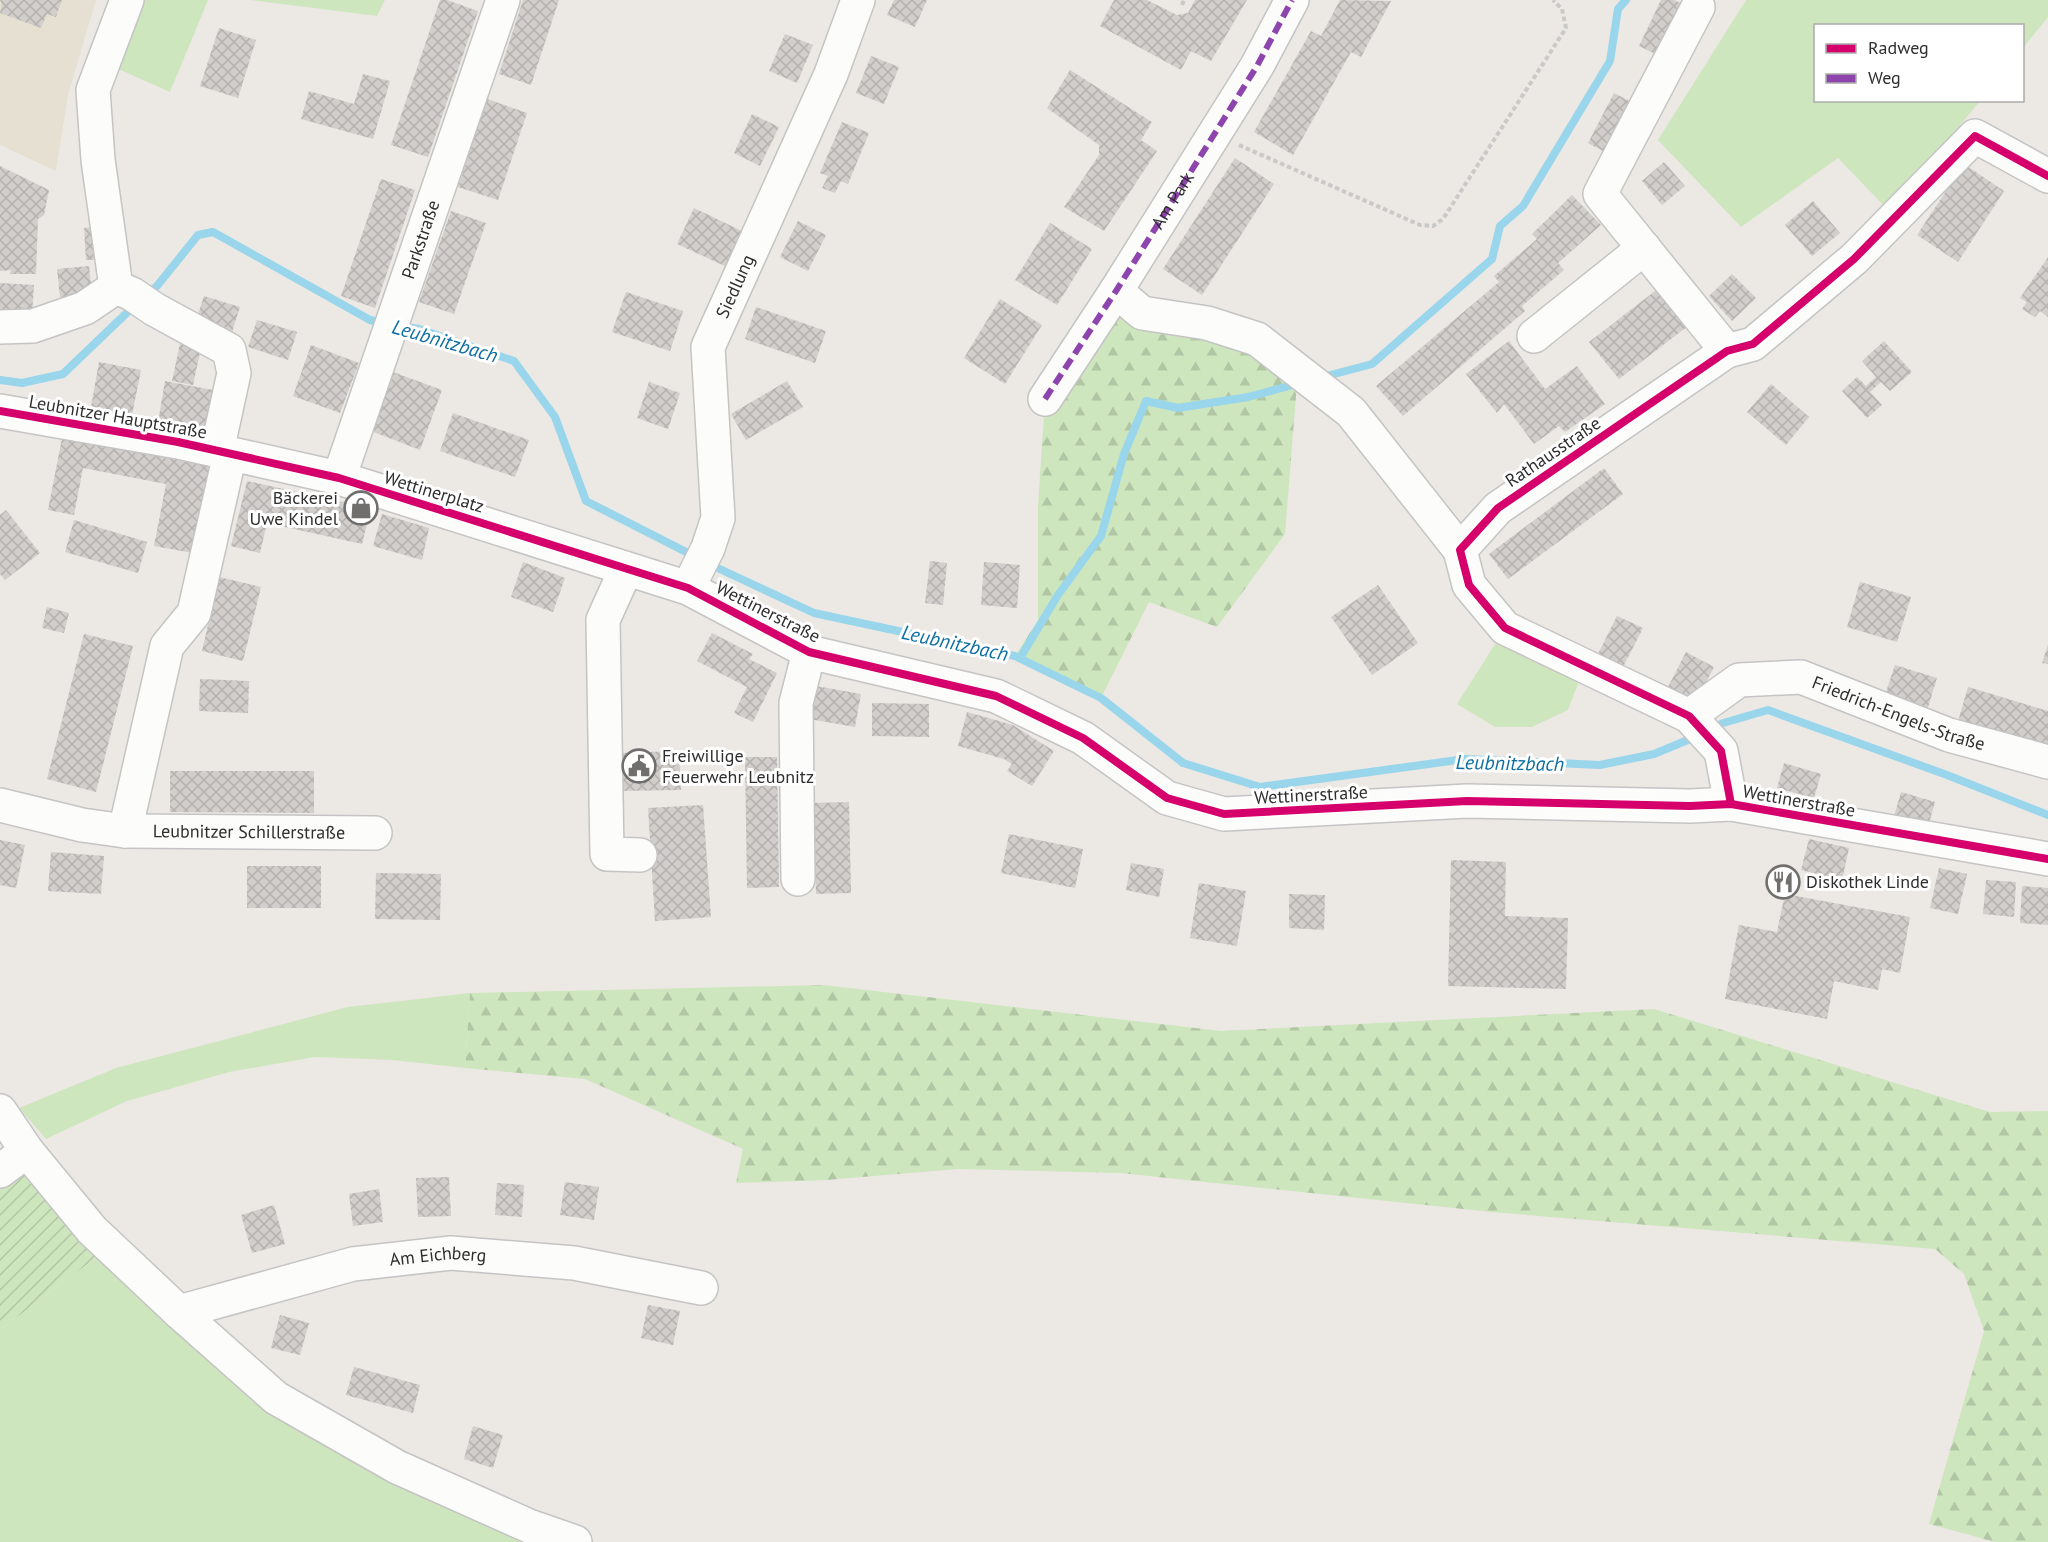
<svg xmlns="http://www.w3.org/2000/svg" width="2048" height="1542" viewBox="0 0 2048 1542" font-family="'PT Sans',sans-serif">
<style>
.education{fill:#e6e0d3}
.grass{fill:#cee6be}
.forest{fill:url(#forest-firs)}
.garden{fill:url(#garden-furrows)}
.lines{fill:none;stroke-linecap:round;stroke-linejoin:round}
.stream{stroke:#99d6ec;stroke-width:8}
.building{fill:url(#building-cross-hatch)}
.minor-casing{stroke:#c5c4c5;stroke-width:36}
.path{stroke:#c9c9c8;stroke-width:4;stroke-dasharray:4.5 3;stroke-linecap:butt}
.minor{stroke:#fcfcfb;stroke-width:33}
.quiet{stroke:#8e44ad;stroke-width:6;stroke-dasharray:12 6;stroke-linecap:butt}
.cycleway-casing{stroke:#fff;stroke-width:11}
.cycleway{stroke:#d6006c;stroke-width:8}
.labels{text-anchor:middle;stroke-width:6;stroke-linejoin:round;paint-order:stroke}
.street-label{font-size:18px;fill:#2e2e2e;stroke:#fff}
.poi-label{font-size:18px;fill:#2e2e2e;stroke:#fff;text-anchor:start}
.water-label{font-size:20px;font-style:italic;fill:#0d6fa3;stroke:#fff}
</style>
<defs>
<pattern id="forest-firs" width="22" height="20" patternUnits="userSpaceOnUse" patternTransform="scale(1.5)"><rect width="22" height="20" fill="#cee6be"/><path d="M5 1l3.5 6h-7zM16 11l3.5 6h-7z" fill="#b1c6a4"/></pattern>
<pattern id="garden-furrows" width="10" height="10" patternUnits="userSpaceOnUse" patternTransform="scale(1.5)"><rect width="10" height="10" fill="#cee6be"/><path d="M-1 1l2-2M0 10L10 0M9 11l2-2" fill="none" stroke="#b1c6a4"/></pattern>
<pattern id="building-cross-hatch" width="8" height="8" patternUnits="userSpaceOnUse" patternTransform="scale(1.5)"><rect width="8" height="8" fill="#d1cecb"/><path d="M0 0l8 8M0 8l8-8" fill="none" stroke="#b4b1af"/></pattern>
</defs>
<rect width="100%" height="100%" fill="#ece8e4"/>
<polygon class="education" points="0,0 96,0 68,95 56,171 0,145"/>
<g class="grass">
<polygon points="139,0 208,0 170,92 116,68"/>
<polygon points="250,0 385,0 377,16"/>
<polygon points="1746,0 2048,0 2048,17 2023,48 2022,26 1816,26 1816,100 1980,101 1889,211 1838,158 1741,227 1658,140"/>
<polygon points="1499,638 1579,681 1568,710 1532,727 1495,727 1457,704"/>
<polygon points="470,993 465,1068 392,1060 315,1057 229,1072 127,1101 46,1139 19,1108 116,1068 348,1007"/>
<polygon points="98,1256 192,1347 295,1430 414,1487 554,1542 0,1542 0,1330"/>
</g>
<g class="forest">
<polygon points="1116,291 1298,371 1285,534 1217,627 1149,602 1101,698 1015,656 1038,620 1038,505 1045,399"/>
<polygon points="823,985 1221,1031 1654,1009 1990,1112 2048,1111 2048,1542 1995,1542 1929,1524 1984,1331 1964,1274 1935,1249 1492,1212 1120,1173 959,1169 826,1180 736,1183 743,1149 585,1079 465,1068 470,993"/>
</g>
<polygon class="garden" points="25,1166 98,1256 0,1330 0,1185"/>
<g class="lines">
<g class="stream">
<polyline points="146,295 157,286 198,235 213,232 370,320 383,323"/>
<polyline points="401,326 419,329 514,361 555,417 586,501 696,557"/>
<polyline points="1323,377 1372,364 1492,259 1500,226 1523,206 1610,61 1618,9 1626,0"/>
<polyline points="0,380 22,383 63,374 135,305"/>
<polyline points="709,564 814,613 1015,656 1101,698 1183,763 1260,787 1465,759 1600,765 1654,754 1695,737"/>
<polyline points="1020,658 1058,595 1101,536 1124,454 1146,401 1178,408 1248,397 1300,383"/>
<polyline points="1712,729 1723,723 1768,710 1947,775 2048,815"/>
</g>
</g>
<g class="building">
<polygon points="0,0 62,0 56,17 47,14 41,28 0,13 2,4"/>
<polygon points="440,0 447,0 478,11 428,157 391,145"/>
<polygon points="523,0 559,0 531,85 499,74"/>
<polygon points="894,0 927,0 915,27 887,15"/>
<polygon points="1114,0 1147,0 1177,15 1188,13 1195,0 1247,0 1211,61 1191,51 1181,70 1100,26"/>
<polygon points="1340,0 1391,1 1361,57 1351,52 1293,155 1254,132 1311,31 1321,36"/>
<polygon points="1661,0 1674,0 1691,8 1666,59 1639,46"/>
<polygon points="219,28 256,40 238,98 200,86"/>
<polygon points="785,34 813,45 797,83 769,71"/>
<polygon points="871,56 899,67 884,104 856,93"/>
<polygon points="1070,70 1152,122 1141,140 1157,151 1104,231 1064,207 1099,155 1099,145 1047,108"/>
<polygon points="363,74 390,81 373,139 301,119 309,91 354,104"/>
<polygon points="1614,93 1639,106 1614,157 1588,143"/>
<polygon points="487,99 527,113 498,200 458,187"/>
<polygon points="752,114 779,127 760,166 734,153"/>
<polygon points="842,122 869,133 848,184 841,181 835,193 822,188 828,176 820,173"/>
<polygon points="1235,158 1274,184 1202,295 1163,269"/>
<polygon points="1664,162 1685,186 1662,205 1642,181"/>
<polygon points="1964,164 2004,191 1958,262 1917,235"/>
<polygon points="0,166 49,190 44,215 38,219 36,274 10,274 11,270 0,271"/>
<polygon points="381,179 415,190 375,308 341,296"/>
<polygon points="1572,195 1601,225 1558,263 1564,270 1522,306 1525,311 1403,416 1376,386 1499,282 1494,276 1537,239 1532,234"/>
<polygon points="1813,201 1840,233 1812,256 1785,225"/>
<polygon points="694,208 746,233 729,268 677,244"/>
<polygon points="451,211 486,223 454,314 419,302"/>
<polygon points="798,221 826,235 808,271 780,257"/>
<polygon points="1050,223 1092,249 1057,305 1015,280"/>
<polygon points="104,226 106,259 86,260 84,228"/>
<polygon points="2048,257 2048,317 2040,311 2035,317 2022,309 2027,302 2020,298"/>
<polygon points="89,266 92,295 60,297 57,269"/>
<polygon points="1732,274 1756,298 1732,321 1709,296"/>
<polygon points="0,283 34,285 32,316 0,314"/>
<polygon points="1659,288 1688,326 1619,379 1589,342"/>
<polygon points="626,292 683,311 670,351 612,332"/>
<polygon points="204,296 240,307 231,335 195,324"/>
<polygon points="1000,299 1042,325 1005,384 964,358"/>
<polygon points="756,307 826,331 815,363 745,339"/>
<polygon points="257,320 297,332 288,360 248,347"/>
<polygon points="1509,341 1545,389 1577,366 1605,404 1565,432 1559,426 1534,444 1504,404 1497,413 1466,374"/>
<polygon points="1884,341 1912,372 1890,391 1881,382 1870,392 1882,405 1867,418 1842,391 1857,377 1866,386 1876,377 1862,361"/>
<polygon points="180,344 201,348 193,385 172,381"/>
<polygon points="311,345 359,363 340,413 293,396"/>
<polygon points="99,362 141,370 132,415 91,407"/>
<polygon points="393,372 442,390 420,450 371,431"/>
<polygon points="165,381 213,390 205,431 158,422"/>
<polygon points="787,381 803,407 746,440 731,414"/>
<polygon points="649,382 680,393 668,429 637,418"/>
<polygon points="1771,384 1809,417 1786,445 1747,412"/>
<polygon points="453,413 529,440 515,477 440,451"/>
<polygon points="62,438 209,466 193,553 154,546 166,484 83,468 74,515 48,510"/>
<polygon points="1604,468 1623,494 1508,579 1489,554"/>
<polygon points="247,481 371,508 362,544 267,523 260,553 231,546"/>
<polygon points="6,510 40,553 5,580 0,574 0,515"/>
<polygon points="382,514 429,528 422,560 373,546"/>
<polygon points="74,520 147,542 138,573 65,552"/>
<polygon points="930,561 947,563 943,605 925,603"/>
<polygon points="523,562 565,578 553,612 511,597"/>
<polygon points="984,562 1020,565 1017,608 981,605"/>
<polygon points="219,577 261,587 243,661 202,651"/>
<polygon points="1860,582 1911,597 1897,642 1847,627"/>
<polygon points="1378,585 1418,643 1372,675 1331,617"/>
<polygon points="47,607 69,613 64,633 42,628"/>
<polygon points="1617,616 1643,628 1623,667 1598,654"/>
<polygon points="712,633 753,654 749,659 777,673 753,722 734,713 747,687 697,661"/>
<polygon points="84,634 133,646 96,792 47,779"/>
<polygon points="2048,645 2048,664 2042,663"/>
<polygon points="1686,652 1714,667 1694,705 1666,691"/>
<polygon points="1895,665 1937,678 1925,717 1882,704"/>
<polygon points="200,679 249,681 248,713 199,711"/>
<polygon points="816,686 861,694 855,727 809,719"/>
<polygon points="1968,687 2048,711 2048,752 1957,725"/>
<polygon points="872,703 929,704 929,737 872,736"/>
<polygon points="967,712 1013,725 1054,751 1032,786 1007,771 1012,764 1004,759 958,746"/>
<polygon points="679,751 681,790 617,791 616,753"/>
<polygon points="745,757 777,757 779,887 747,888"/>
<polygon points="1784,763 1821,774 1814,798 1777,788"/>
<polygon points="170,771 314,771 314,813 170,812"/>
<polygon points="1901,792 1935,802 1927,830 1893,820"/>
<polygon points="849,802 851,893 816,894 814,803"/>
<polygon points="703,805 711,917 655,921 648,808"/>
<polygon points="1009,834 1083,849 1075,888 1001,873"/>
<polygon points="1809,839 1849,848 1842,880 1801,870"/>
<polygon points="0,840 25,845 16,888 0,885"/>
<polygon points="51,852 104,856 101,894 48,891"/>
<polygon points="1451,860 1506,862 1505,916 1568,918 1566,989 1448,986"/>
<polygon points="1131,863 1164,869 1159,897 1126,890"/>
<rect x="247" y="866" width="74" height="42"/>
<polygon points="1939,868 1967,874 1958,914 1930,908"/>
<polygon points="376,873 441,874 440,920 375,919"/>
<polygon points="1986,880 2016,882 2014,917 1983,914"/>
<polygon points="1199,883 1246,891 1237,946 1190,938"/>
<polygon points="2022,886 2048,888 2048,925 2020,923"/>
<polygon points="1289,894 1325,895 1324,930 1289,928"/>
<polygon points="1785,894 1910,917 1900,973 1882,969 1878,990 1834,981 1827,1019 1725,999 1739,925 1777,932"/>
<polygon points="449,1177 451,1216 418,1217 416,1178"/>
<polygon points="565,1182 599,1187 594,1220 560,1215"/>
<polygon points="497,1183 524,1185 522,1217 495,1215"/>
<polygon points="379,1189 383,1222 353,1226 349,1194"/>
<polygon points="274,1205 285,1244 252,1253 241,1215"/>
<polygon points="648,1305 680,1311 673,1345 641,1338"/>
<polygon points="280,1315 309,1323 300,1355 271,1348"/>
<polygon points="354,1367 420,1385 413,1413 346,1395"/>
<polygon points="473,1426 503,1435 493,1468 464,1459"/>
</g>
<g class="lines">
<defs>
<g id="minor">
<polyline points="1698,7 1600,194 1727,351"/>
<polyline points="116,287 98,160 93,90 127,0"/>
<polyline points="116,287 132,294 154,309 229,350 234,373 217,451"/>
<polyline points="1116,291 1142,313 1207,323 1257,339 1351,412 1460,550"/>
<polyline points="0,327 33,326 85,308 116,287"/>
<polyline points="1534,336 1644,248"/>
<polyline points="1045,399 1116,291 1257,66 1292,0"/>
<polyline points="0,411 178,442 339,478 688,588 809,652 996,696 1083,738 1167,798 1224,814 1467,801 1690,806 1731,804 2048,859"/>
<path id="s1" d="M339 478 503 0"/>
<polyline points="626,569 603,620 607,854 640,855"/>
<path id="s2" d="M688 588 708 548 718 518 708 347 831 74 858 0"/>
<path id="s3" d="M1689 716 1739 680 1801 677 1949 735 2048 762"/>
<polyline points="1731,804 1721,751 1689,716 1505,628 1469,585 1460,550 1498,508 1727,351 1753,344 1854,259 1975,136 2048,176"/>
<polyline points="0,805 82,825 125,831 167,646 194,613 230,454"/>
<path id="s4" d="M125 831 375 833"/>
<polyline points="798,879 796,703 809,652"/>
<polyline points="0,1111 27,1151 0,1171"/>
<polyline points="27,1151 92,1230 179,1312 276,1398 397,1467 529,1526 575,1542"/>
<path id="s5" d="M179 1312 353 1264 451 1253 574 1263 701 1288"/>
</g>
</defs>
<use href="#minor" class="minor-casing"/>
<g class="path">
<polyline points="1182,5 1184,0"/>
<polyline points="1239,145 1420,225 1433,226 1443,219 1566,28 1562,9 1553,0"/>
</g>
<use href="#minor" class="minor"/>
<path class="quiet" id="s6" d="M1045 399 1116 291 1257 66 1292 0"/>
<defs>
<g id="cycleway">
<polyline points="0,411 178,442 339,478 688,588 809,652 996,696 1083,738 1167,798 1224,814 1467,801 1690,806 1731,804 2048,859"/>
<polyline points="1731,804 1721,751 1689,716 1505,628 1469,585 1460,550 1498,508 1727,351 1753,344 1854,259 1975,136 2048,176"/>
</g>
</defs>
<use href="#cycleway" class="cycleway-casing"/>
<use href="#cycleway" class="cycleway"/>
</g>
<defs>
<symbol id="shop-ring" viewBox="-11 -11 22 22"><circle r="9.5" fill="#fff" stroke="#706f6e" stroke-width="1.5"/><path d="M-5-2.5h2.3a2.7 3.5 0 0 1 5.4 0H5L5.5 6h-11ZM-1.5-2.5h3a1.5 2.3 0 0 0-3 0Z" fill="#706f6e"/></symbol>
<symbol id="civic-ring" viewBox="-11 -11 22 22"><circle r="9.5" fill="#fff" stroke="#706f6e" stroke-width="1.5"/><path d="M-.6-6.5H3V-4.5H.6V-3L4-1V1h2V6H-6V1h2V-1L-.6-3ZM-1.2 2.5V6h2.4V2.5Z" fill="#706f6e"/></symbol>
<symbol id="restaurant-ring" viewBox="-11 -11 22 22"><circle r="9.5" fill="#fff" stroke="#706f6e" stroke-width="1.5"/><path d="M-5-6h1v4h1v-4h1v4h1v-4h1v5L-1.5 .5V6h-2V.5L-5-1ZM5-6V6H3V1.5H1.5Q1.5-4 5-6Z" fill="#706f6e"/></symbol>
</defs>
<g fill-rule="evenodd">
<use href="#shop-ring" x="342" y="489" width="38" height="38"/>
<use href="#civic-ring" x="620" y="747" width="38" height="38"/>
<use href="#restaurant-ring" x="1764" y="863" width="38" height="38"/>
</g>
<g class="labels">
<g class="street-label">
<text dy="6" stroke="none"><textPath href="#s6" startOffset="236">Am Park</textPath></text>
<text dy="6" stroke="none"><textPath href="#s1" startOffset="252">Parkstraße</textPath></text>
<text dy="6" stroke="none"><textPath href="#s2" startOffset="314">Siedlung</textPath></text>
<text transform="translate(118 417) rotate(10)" y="6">Leubnitzer Hauptstraße</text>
<text transform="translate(1553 452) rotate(-34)" y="6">Rathausstraße</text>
<text transform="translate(434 492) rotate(17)" y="6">Wettinerplatz</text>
<text transform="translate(768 612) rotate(27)" y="6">Wettinerstraße</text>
<text dy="6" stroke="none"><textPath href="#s3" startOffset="228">Friedrich-Engels-Straße</textPath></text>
<text transform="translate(1311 795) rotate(-3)" y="6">Wettinerstraße</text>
<text transform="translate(1799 801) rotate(10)" y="6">Wettinerstraße</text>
<text dy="6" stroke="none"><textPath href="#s4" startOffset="124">Leubnitzer Schillerstraße</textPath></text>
<text dy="6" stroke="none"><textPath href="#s5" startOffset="266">Am Eichberg</textPath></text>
</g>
<g class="poi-label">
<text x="338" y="504" text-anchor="end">Bäckerei<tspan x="338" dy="21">Uwe Kindel</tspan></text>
<text x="662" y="762">Freiwillige<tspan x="662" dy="21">Feuerwehr Leubnitz</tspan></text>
<text x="1806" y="888">Diskothek Linde</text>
</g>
<g class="water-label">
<text transform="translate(445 341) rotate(16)" y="7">Leubnitzbach</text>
<text transform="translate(955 643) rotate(12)" y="7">Leubnitzbach</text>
<text transform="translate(1510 763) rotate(1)" y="7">Leubnitzbach</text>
</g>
</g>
<rect x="1814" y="24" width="210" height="78" fill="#ffffff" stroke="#ababab" stroke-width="1.5"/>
<rect x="1826" y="44" width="30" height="9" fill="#d6006c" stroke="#ababab" stroke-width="1.5"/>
<text x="1868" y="54" font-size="18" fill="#2e2e2e">Radweg</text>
<rect x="1826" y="74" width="30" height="9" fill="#8e44ad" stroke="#ababab" stroke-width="1.5"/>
<text x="1868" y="84" font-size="18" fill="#2e2e2e">Weg</text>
</svg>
